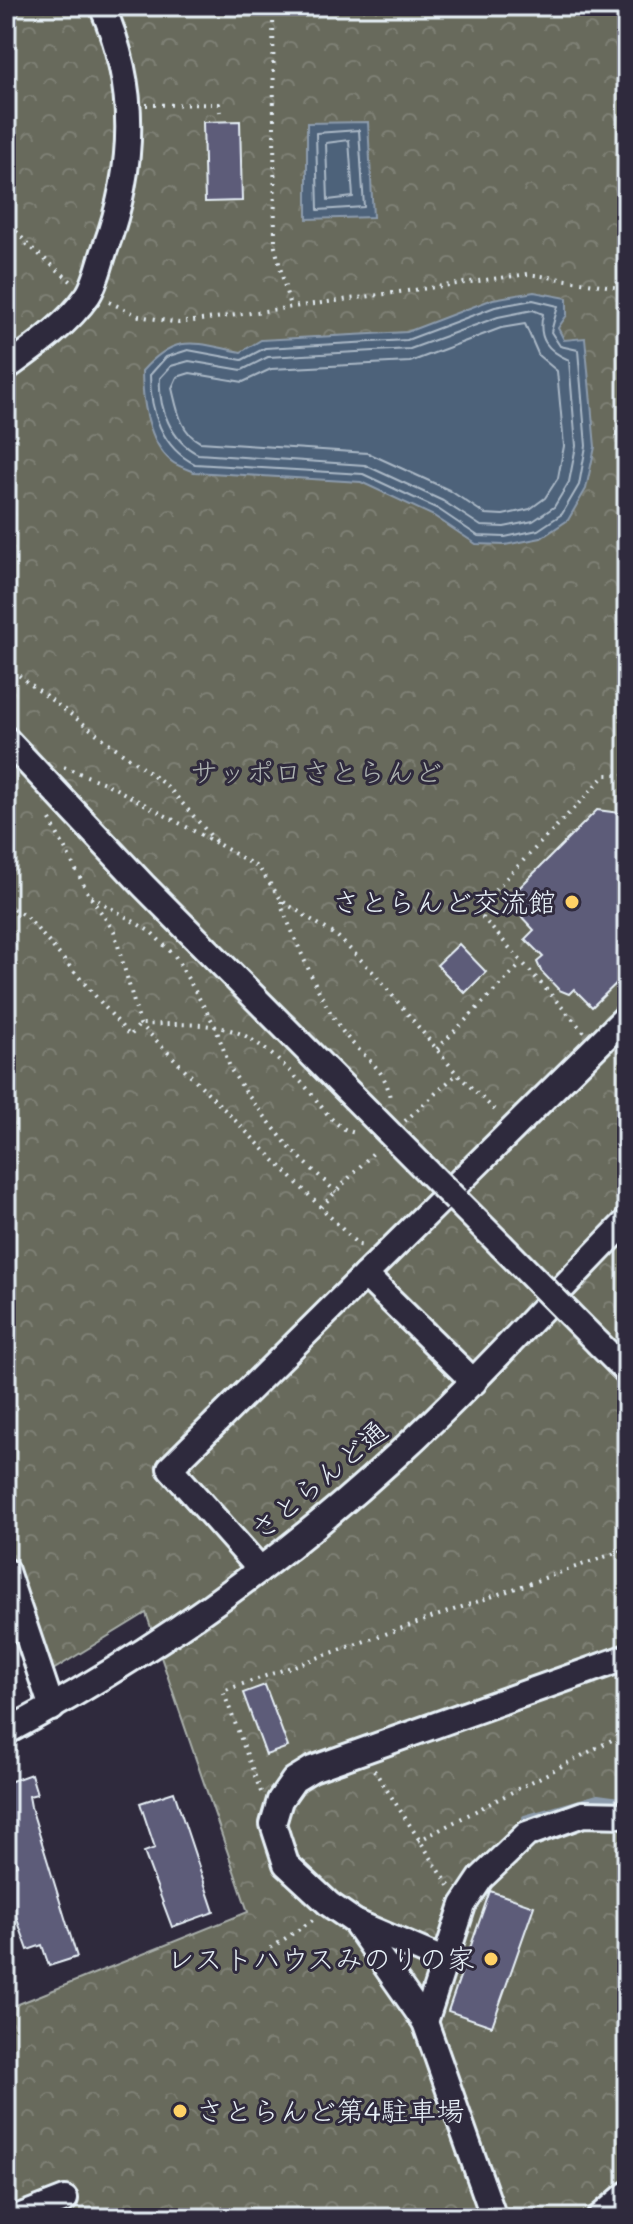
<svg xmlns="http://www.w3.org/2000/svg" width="633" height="2224" viewBox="0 0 633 2224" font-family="Mali,'Klee One',sans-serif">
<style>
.park{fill:url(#park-crowns);stroke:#a8aeaa;stroke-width:2}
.water{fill:#4e627a;stroke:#8c9bac;stroke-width:2}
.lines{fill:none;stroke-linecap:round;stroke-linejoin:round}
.shore{stroke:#aab8c6;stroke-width:2}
.stream{stroke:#8c9bac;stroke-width:6}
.building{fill:#5d5b79;stroke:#e8f1f8;stroke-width:2}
.minor-casing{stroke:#e8f1f8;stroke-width:30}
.path{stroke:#e8f1f8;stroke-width:4;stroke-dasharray:2 6;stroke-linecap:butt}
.minor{stroke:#2f2a3d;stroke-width:24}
.minor-bridge-casing{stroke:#e8f1f8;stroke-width:30;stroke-linecap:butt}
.minor-bridge{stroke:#2f2a3d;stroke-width:24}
.poi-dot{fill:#ffd166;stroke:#2f2a3d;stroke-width:3}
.labels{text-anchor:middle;stroke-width:6;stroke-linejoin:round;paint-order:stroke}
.park-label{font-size:28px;fill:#aeb4b2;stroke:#2f2a3d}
.poi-label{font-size:28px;fill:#e8f1f8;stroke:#2f2a3d;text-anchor:end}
.street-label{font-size:28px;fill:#e8f1f8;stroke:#2f2a3d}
</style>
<defs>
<pattern id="park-crowns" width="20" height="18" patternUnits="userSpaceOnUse" patternTransform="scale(2)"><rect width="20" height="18" fill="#686a5c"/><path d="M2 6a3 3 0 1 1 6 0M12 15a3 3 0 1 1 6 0" fill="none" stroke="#7e8074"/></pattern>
</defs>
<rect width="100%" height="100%" fill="#2f2a3d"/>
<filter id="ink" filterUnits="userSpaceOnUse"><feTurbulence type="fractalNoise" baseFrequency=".0125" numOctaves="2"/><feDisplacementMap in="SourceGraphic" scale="16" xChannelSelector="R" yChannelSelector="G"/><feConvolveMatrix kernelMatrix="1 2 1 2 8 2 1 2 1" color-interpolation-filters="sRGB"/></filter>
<g filter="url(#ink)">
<polygon class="park" points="6,6 627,6 627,2218 6,2218 6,2009 248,1912 146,1613 48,1673 6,1537"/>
<g class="water">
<polygon points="368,122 373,217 307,219 307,123"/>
<path d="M534 292 567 298V315L558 328 564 340 585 338 595 447 586 489 568 520 541 538 505 545 476 544 434 516 361 482 194 472C187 469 177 466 171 461 148 442 142 398 142 371 177 332 194 343 241 352L261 340 407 332 493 299Z"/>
</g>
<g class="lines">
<g class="shore">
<polygon points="359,130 364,207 318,210 316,133"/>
<polygon points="349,140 353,197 328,200 326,143"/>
<path d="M533 300 558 306 551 332 560 346 578 350 586 446 579 485 562 514 538 530 505 537 478 536 438 509 363 474 195 464C162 448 150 412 150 375L166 357 188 350 242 360 265 348 407 340 495 307Z"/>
<path d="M533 310 543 314C537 339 548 351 569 360L576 446 569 482 554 507 533 521 504 527 481 526 443 501 365 465 198 454C171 441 158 407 160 378L171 366 189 361 242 370 268 357 410 349 498 317Z"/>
<path d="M525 324 539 356 557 371 564 446 558 478 545 498 530 509 503 515 485 514 449 490 368 453 200 442C180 432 177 408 172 388L177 377 190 373 243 382 271 369 410 362 501 328Z"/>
</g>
<polyline class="stream" points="525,1818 598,1797 627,1801"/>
</g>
<g class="building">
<polygon points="240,121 242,201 205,202 203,122"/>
<polygon points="597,810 620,813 627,819 627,973 592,1007 574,989 569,994 559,990 541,971 537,962 543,957 525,939 534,930 518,913 516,891"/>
<polygon points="459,944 486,972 465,993 437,965"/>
<polygon points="265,1685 288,1747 266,1755 243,1693"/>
<polygon points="31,1774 37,1794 29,1796 31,1807 77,1957 49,1966 42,1945 28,1950 6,1888 6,1869 17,1865 6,1836 6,1783"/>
<polygon points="174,1792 214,1912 172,1927 144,1852 155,1848 140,1803"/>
<polygon points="490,1891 534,1906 492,2026 448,2011"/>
</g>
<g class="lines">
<defs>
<g id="minor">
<path d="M6 368C35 347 67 325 88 295 96 283 100 263 105 249 135 166 138 88 102 6"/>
<polyline points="6,739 143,885 428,1172"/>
<polyline points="456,1200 501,1245"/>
<polyline points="599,1344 627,1372"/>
<polyline points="474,1382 365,1275 627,1016"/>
<polyline points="259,1568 170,1468 365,1275"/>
<polyline points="6,1571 52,1708"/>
<path d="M6 1732C146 1657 280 1563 397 1455 478 1381 550 1299 627 1221"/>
<polyline points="357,1923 443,1960"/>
<polyline points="425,2022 463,1905 481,1878 527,1834 583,1814 627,1815"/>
<polyline points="16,2218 65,2199"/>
<polyline points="494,2218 425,2022 355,1922 329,1904 286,1864 273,1824 280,1800 294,1780 312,1769 627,1657"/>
<polyline points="599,2218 627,2194"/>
</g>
</defs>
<use href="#minor" class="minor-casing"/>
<g class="path">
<polyline points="273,6 275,247 290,307"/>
<polyline points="146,105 219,104 220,112"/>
<polyline points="6,219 27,244 73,283"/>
<polyline points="109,302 139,316 179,323 528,274 627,289"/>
<polyline points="6,666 168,787 218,844 259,868 282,901 337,936 374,973 457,1074 499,1114"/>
<polyline points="64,767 107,784 218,844"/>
<polyline points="50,820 89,895 114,931 140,1024 358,1245 366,1246"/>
<polyline points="91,896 151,932 175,956 215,1026 231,1070 247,1094 289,1147 336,1192"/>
<path d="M282 901V908C300 949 317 995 343 1032 361 1057 389 1068 390 1102"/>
<path d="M6 905 26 916 130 1036 140 1024C173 1025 209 1021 239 1033 261 1042 286 1067 303 1084 319 1100 332 1129 356 1133"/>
<polyline points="584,1032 483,918 488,897 606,775 627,775"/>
<polyline points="437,1049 520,965"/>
<polyline points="405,1121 457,1074"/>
<polyline points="321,1207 376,1150"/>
<polyline points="374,1770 450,1887"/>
<polyline points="261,1792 223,1691 627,1549"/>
<polyline points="418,1841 627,1732"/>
<polyline points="271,1948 313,1920"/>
</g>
<use href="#minor" class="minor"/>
<defs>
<g id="minor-bridge">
<polyline points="428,1172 456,1200"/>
<polyline points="501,1245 599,1344"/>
</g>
</defs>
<use href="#minor-bridge" class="minor-bridge-casing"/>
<use href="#minor-bridge" class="minor-bridge"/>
</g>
</g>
<g class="poi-dot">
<circle cx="572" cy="902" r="8"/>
<circle cx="491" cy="1959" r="8"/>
<circle cx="180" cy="2111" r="8"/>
</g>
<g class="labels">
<g class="park-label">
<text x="316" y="782">サッポロさとらんど</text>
</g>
<g class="poi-label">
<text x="556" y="912">さとらんど交流館</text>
<text x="475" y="1969">レストハウスみのりの家</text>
<text x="196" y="2121" text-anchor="start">さとらんど第4駐車場</text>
</g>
<g class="street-label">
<text transform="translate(319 1480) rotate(-40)" y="10">さとらんど通</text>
</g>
</g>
<rect width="633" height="2224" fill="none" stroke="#2f2a3d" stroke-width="32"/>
<rect x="16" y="16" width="601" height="2192" fill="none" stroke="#e8f1f8" stroke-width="3" filter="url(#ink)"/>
</svg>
